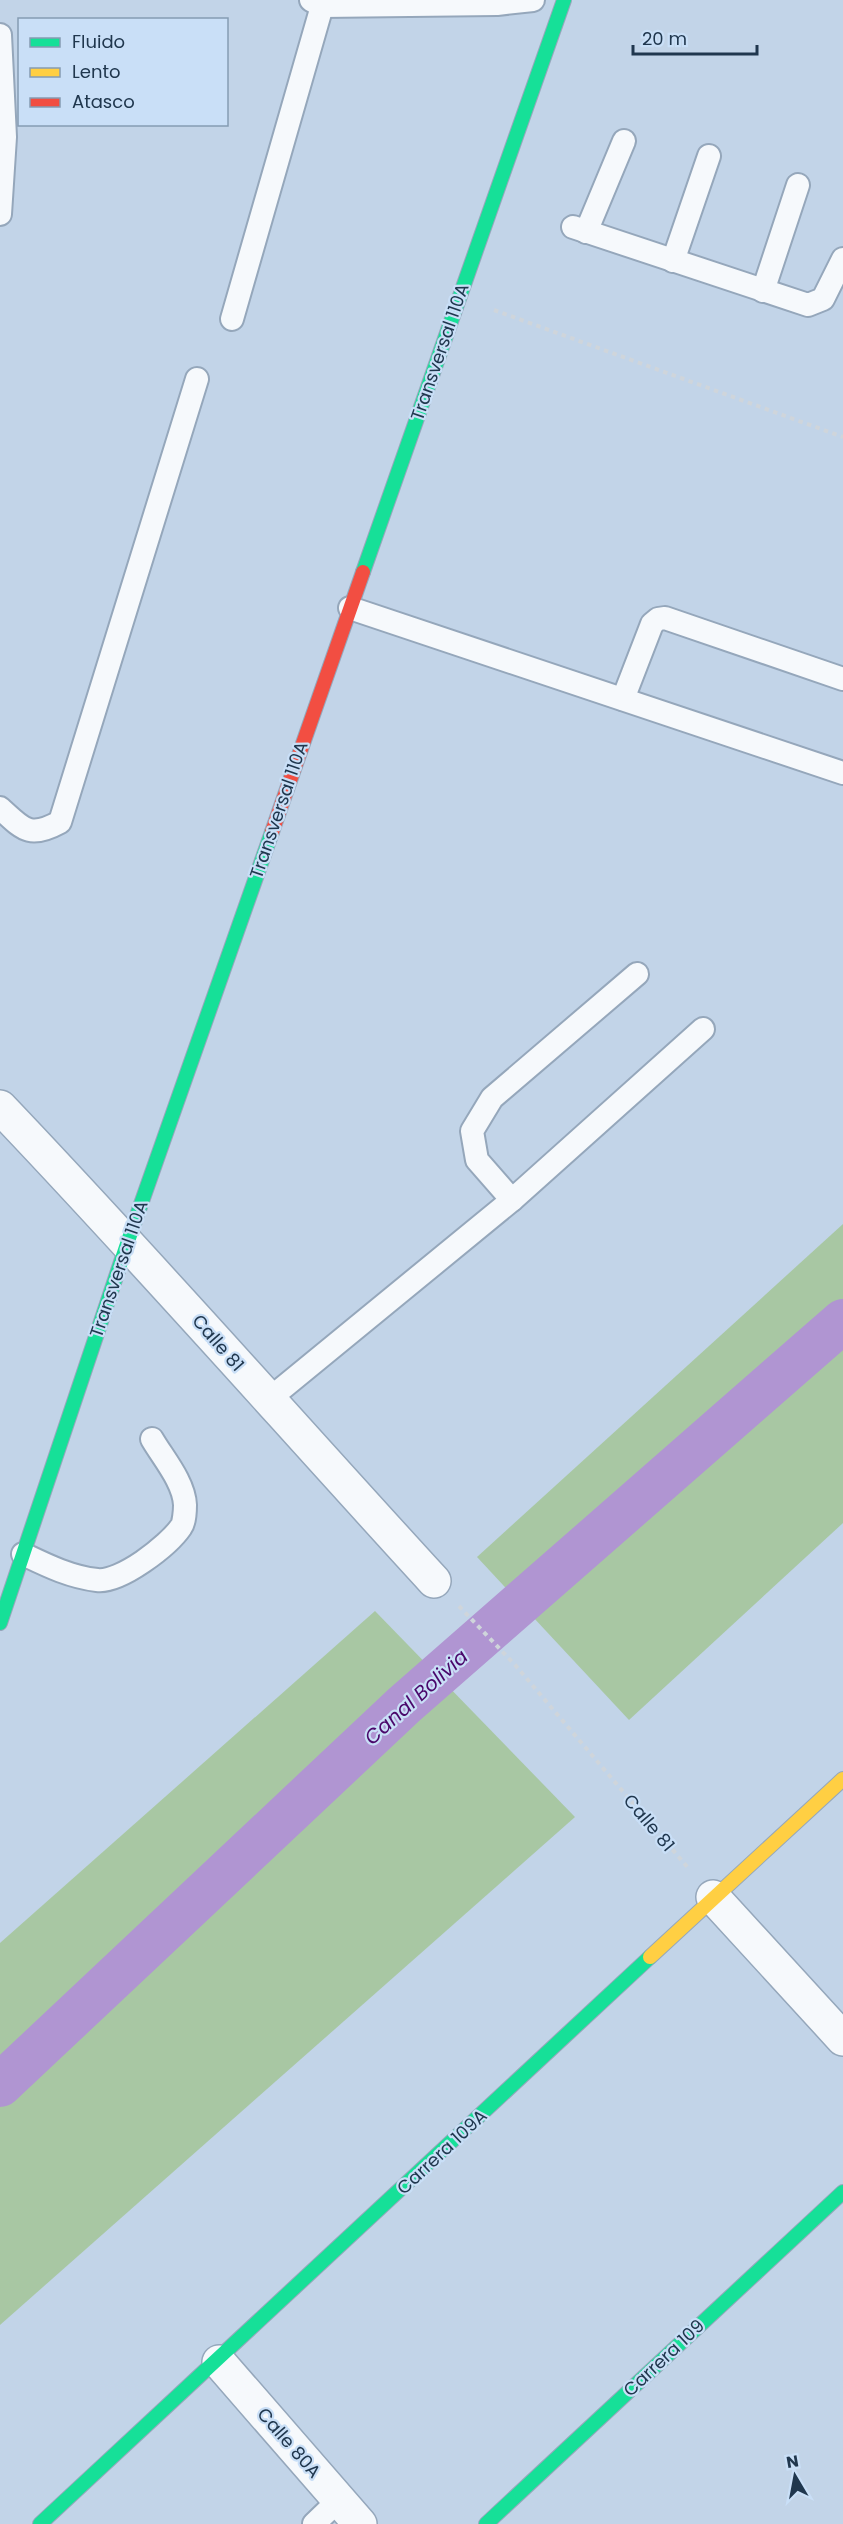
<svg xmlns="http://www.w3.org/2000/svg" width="843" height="2524" viewBox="0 0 843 2524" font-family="Poppins,sans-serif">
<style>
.green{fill:#a8c7a3}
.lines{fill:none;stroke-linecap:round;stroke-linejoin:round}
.canal{stroke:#b095d2;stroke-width:44}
.lane-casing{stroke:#95a7bb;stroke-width:26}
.street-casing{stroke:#95a7bb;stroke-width:36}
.fast-casing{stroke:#95a7bb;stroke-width:16}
.slow-casing{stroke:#95a7bb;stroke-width:16}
.jam-casing{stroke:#95a7bb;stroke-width:16}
.path{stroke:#cfd5db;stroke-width:4;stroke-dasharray:4.5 4.5;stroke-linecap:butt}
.lane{stroke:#f6f9fc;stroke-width:22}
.street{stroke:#f6f9fc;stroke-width:33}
.fast{stroke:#16e098;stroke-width:14}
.slow{stroke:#ffcf43;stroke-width:14}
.jam{stroke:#f24e42;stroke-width:14}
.labels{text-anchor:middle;stroke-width:4.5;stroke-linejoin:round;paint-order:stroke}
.street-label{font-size:18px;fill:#20374e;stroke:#c9dff7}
.water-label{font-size:20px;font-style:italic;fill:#4a076a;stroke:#c9dff7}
</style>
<rect width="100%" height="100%" fill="#c2d4e8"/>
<g class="green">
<polygon points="843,1224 843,1523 629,1720 477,1557"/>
<polygon points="375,1611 575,1817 0,2325 0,1943"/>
</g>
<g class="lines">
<polyline class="canal" points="0,2085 404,1705 843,1321"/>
<defs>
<g id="lane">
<polyline points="311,0 322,6 497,4 533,0"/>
<polyline points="0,35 5,137 0,214"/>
<polyline points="573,227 808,305 823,299 843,259"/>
<polyline points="586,232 624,141"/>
<polyline points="673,261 709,156"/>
<polyline points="763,291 798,185"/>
<polyline points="232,319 322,6"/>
<polyline points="350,608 843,773"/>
<polyline points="623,699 652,624 658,619 665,618 843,679"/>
<path d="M0 808C23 829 29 839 60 822L197 379"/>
<polyline points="512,1200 477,1160 472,1131 492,1098 637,974"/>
<polyline points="268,1400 512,1200 703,1029"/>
<path d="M23 1554C46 1565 70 1577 97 1580 120 1583 168 1546 181 1527 184 1523 185 1511 185 1505 184 1482 163 1458 152 1439"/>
<polyline points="314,2524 339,2500"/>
</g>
<g id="street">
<path d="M0 1107C148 1262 289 1423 434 1581"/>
<polyline points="713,1897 843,2039"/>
<polyline points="219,2362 360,2524"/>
</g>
<g id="fast">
<polyline points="363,572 564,0"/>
<polyline points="0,1623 128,1241 272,832"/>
<polyline points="40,2524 650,1957"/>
<polyline points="486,2524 843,2192"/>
</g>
<polyline id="slow" points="650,1957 843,1779"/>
<polyline id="jam" points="272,832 363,572"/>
</defs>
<use href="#lane" class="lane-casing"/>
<use href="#street" class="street-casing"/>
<use href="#fast" class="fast-casing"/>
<use href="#slow" class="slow-casing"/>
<use href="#jam" class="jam-casing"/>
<g class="path">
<polyline points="494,310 843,437"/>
<polyline points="459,1606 516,1666 689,1869"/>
</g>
<use href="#lane" class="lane"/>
<use href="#street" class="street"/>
<use href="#fast" class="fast"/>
<use href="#slow" class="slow"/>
<use href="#jam" class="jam"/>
</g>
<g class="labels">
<g class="street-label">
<text transform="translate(440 352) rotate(-71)" y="6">Transversal 110A</text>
<text transform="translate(279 810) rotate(-71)" y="6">Transversal 110A</text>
<text transform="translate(119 1269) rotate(-71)" y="6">Transversal 110A</text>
<text transform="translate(218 1343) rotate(49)" y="6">Calle 81</text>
<text transform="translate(649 1823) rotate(50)" y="6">Calle 81</text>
<text transform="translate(442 2152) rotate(-43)" y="6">Carrera 109A</text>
<text transform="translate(664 2358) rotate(-43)" y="6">Carrera 109</text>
<text transform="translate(289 2443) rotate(49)" y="6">Calle 80A</text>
</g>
<g class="water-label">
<text transform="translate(416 1697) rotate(-42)" y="7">Canal Bolivia</text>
</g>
</g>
<rect x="18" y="18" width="210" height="108" fill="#c9dff7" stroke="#859cb3" stroke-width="1.5"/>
<rect x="30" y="38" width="30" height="9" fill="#16e098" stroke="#859cb3" stroke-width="1.5"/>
<text x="72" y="48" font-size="18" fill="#20374e">Fluido</text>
<rect x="30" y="68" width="30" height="9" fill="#ffcf43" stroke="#859cb3" stroke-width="1.5"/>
<text x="72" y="78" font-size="18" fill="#20374e">Lento</text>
<rect x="30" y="98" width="30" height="9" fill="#f24e42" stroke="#859cb3" stroke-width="1.5"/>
<text x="72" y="108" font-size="18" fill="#20374e">Atasco</text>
<g transform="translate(795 2476) rotate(350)" stroke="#c9dff7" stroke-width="4.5" paint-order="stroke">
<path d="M0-4.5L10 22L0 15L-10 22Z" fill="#20374e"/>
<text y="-9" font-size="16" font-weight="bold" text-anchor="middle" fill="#20374e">N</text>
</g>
<path d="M633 45v9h124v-9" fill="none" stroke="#20374e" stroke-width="3"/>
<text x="642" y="45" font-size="18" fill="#20374e" stroke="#c9dff7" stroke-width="4.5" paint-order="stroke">20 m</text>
</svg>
